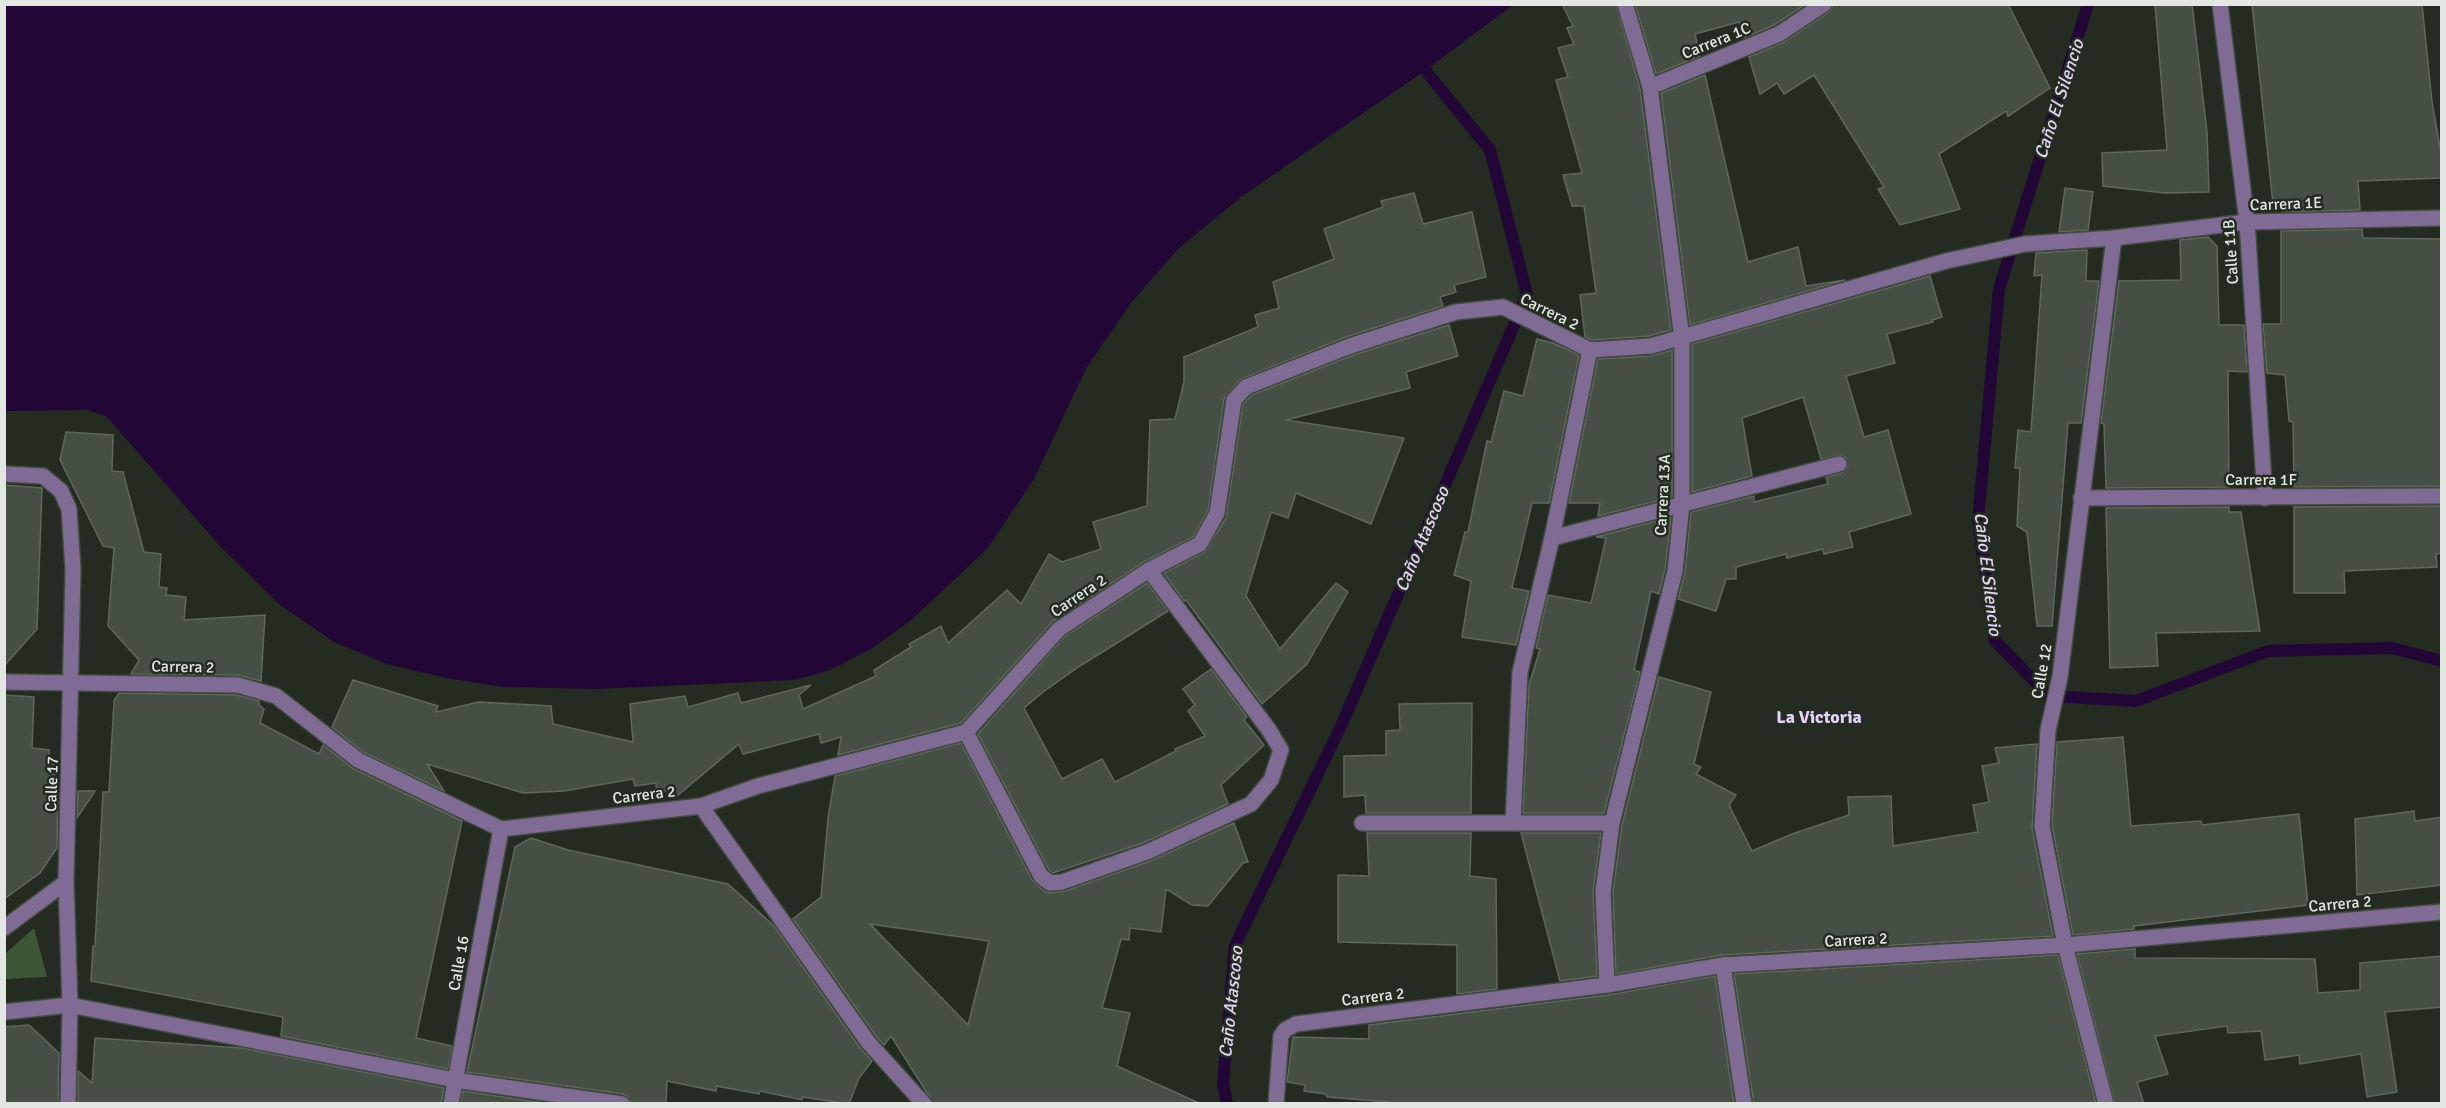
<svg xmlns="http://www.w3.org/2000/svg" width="2446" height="1108" viewBox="0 0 2446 1108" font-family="Signika,sans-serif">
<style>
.green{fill:#3d5637}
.water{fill:#220635}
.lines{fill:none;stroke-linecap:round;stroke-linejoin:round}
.stream{stroke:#220635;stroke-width:12}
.building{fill:#454f43;stroke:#5e685c;stroke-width:1.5;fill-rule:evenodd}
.minor-casing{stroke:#424a41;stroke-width:18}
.minor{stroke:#806b94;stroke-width:15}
.labels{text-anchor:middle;stroke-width:5;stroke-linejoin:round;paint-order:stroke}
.street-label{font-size:16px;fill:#e2e8e1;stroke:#242c22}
.water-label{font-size:18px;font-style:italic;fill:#e4d4f4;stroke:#242c22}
.neighbourhood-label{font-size:18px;font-weight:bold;fill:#e4d0f9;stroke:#242c22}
</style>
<rect width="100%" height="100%" fill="#242c22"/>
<polygon class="green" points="34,928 47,977 5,979 5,954"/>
<polygon class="water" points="5,4 1513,4 1513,5 1426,70 1241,197 1178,249 1131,303 1087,367 1034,479 987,549 909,622 871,649 830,670 795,680 596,689 503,687 446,678 387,664 334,642 280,605 219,545 106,416 87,410 5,411"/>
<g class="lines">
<g class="stream">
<polyline points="2088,4 1999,289 1978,521 1995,641 2049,696 2136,701 2268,651 2392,648 2442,661"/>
<polyline points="1227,1104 1223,1084 1235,945 1342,724 1527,295 1490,150 1416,59"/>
</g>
</g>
<g class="building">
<polygon points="1562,4 1616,4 1640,89 1671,330 1649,336 1592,340 1585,337 1580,295 1596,293 1584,206 1572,206 1563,175 1582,173 1556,80 1568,77 1558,48 1574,44 1567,28 1573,26"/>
<polygon points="1635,4 1806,4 1774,25 1744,38 1739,22 1695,34 1700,56 1656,74"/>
<polygon points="1834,4 2008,4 2050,88 2008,116 2006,111 1939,154 1960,209 1900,225 1878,189 1884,187 1814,75 1784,94 1777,83 1760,94 1749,57 1784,42 1829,12"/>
<polygon points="2155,4 2192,4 2207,132 2209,192 2165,193 2103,186 2102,153 2167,150"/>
<polygon points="2252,4 2422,4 2432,102 2442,159 2442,178 2358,181 2360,210 2282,212 2282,204 2273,204"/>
<polygon points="1705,75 1748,262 1798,247 1806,286 1845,280 1690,325 1661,93"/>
<polygon points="2065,188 2093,192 2088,230 2059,232"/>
<polygon points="1414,193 1423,224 1472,212 1486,277 1454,285 1456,292 1440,297 1443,306 1346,337 1239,380 1224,399 1208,510 1193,537 1144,562 1053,621 961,723 838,755 841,737 821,743 819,734 743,754 739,744 677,796 656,787 656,783 635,786 633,779 564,791 523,793 427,764 444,791 363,752 332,727 353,680 438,706 436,712 479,702 551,706 553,724 633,742 630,704 685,696 688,707 738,693 741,703 811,685 799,695 803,709 876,676 874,670 911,647 909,644 941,626 948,643 1007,590 1021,604 1049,554 1062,562 1101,549 1093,522 1147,506 1150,420 1175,419 1184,382 1184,357 1258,327 1255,315 1279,308 1273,282 1334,259 1324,229 1383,207 1381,201"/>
<polygon points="2362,229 2363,238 2442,239 2442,486 2294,487 2293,422 2289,421 2285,375 2267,373 2263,324 2281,324 2281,231"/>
<polygon points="2208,237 2217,246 2219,325 2244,325 2247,372 2228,371 2229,487 2106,488 2104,424 2101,423 2119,281 2181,280 2180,240"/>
<polygon points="2087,250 2086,281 2099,281 2081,423 2068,423 2052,626 2037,626 2027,532 2017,526 2020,468 2015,468 2018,430 2031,432 2042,275 2034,276 2036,253"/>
<polygon points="1930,276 1942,317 1932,320 1933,322 1887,334 1895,363 1846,376 1864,437 1888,430 1911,514 1849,532 1853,547 1824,554 1823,549 1787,558 1786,554 1736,567 1736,579 1726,579 1716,611 1678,599 1685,572 1691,512 1754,496 1754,502 1828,484 1826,477 1842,473 1848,466 1846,458 1841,455 1821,459 1803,397 1742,418 1752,476 1692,492 1692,344"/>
<polygon points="1449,325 1458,356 1406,372 1410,388 1286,420 1404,438 1371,524 1296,493 1288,518 1271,512 1246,596 1280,649 1336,583 1348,592 1307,664 1262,704 1186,600 1184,601 1164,573 1205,552 1226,518 1243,404 1252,395 1353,355"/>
<polygon points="1537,339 1553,343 1579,355 1549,503 1532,503 1512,588 1529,591 1516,645 1462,637 1471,581 1454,575 1465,532 1468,532 1487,441 1491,442 1504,391 1523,396"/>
<polygon points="1672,350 1672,497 1598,516 1600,503 1569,503 1598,359 1652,356"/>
<polygon points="66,432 113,435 112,471 123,472 144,552 161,554 159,587 167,588 166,595 186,597 184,620 265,615 261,681 238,675 131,674 139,660 108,626 114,548 103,546 60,460"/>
<polygon points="4,485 42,488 37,629 4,666"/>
<polygon points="2442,506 2442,553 2436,554 2437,567 2344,571 2345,593 2294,593 2294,507"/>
<polygon points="2229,507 2229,512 2241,512 2260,631 2156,633 2158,666 2110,668 2106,508"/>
<polygon points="1671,517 1665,569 1659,594 1651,591 1634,670 1640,672 1604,813 1523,813 1529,685 1540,649 1536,648 1548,595 1591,603 1606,538 1596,537"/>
<polygon points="1147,583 1168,611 1080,666 1043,692 1024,708 1062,779 1102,759 1115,782 1176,751 1175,749 1205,736 1188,711 1195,705 1183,689 1211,669 1247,717 1244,720 1264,745 1221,785 1228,804 1143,843 1053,873 1049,870 978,734 1065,636"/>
<polygon points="1659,677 1711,692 1694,764 1701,767 1696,774 1736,795 1729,805 1752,851 1792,834 1849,815 1848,797 1891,796 1893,846 1978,832 1973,805 1989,802 1982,766 1999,763 1995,748 2037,744 2032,828 2053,936 1722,955 1616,974 1613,892 1622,825"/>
<polygon points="119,693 237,695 259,701 259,705 264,709 260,723 319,754 323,745 354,769 462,821 416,1038 452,1046 448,1069 281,1036 283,1017 91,981 93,946 95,946 103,792 109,792 114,701"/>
<polygon points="4,695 34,697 32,748 49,750 49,761 54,765 54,790 58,790 57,848 40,873 4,899"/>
<polygon points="1472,703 1471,813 1366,813 1365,795 1344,797 1344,756 1386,755 1386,731 1400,730 1399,704"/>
<polygon points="2123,737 2131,826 2201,821 2202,825 2299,814 2308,905 2134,926 2134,929 2073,935 2052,825 2057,742"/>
<path d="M961 743 1032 880 1044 891 1050 893 1065 891 1150 861 1234 823 1248 862 1243 863 1208 906 1192 905 1166 889 1161 932 1130 928 1129 940 1121 939 1102 1008 1130 1013 1117 1066 1201 1104H934L891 1036 884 1045 876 1036 793 919 821 897 828 818 835 776ZM870 924 989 941 968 1025 932 988Z"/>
<polygon points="78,791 95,791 77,818"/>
<polygon points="2414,811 2415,821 2442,817 2442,885 2357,895 2355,819"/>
<polygon points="1367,833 1471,833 1470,876 1496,879 1497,989 1457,994 1457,945 1338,942 1338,875 1369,876"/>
<polygon points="1521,833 1601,833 1593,892 1597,976 1560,981"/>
<polygon points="531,838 568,850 728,884 774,926 860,1048 872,1061 859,1078 849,1104 803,1097 802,1100 760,1091 759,1094 716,1086 716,1091 667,1081 666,1104 632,1104 628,1097 623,1094 467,1072 515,847"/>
<polygon points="2135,949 2135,958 2315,959 2318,993 2360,990 2360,963 2442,956 2442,1007 2385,1012 2397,1092 2367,1097 2361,1054 2300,1064 2299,1055 2265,1060 2261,1031 2228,1033 2227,1026 2155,1036 2168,1074 2137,1082 2144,1104 2115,1104 2077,954"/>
<polygon points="2058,955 2096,1104 1754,1104 1734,974"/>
<polygon points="1715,976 1734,1104 1389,1104 1389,1102 1327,1097 1326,1094 1304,1091 1305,1085 1287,1082 1293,1037 1369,1039 1369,1025 1608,995"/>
<polygon points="29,1025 59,1053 58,1104 4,1104 4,1027"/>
<polygon points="95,1038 242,1048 444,1088 441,1104 78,1104 78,1071 92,1083"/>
<polygon points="463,1091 550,1104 461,1104"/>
</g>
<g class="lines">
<defs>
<g id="minor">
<polyline points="2220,4 2247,222 2265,498"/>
<polyline points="1650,87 1779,34 1824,4"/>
<polyline points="4,474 43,476 61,491 69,509 73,569 66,882 70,1005 68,1104"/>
<polyline points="2081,498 2442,496"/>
<polyline points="1552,538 1839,464"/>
<polyline points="4,682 238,685 276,696 358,760 501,829 701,806 758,786 966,732 1059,629 1149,570 1200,544 1217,513 1234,400 1246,387 1350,346 1456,312 1503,307 1590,350 1651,346 1946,261 2025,244 2114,238 2247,222 2442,218"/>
<polyline points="966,732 1041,876 1050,883 1062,882 1147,852 1251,804 1271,780 1281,750 1269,730 1149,570"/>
<polyline points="701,806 868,1042 924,1104"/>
<polyline points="1362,823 1612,823"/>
<polyline points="1513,823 1520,672 1552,538 1590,350"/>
<polyline points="4,928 66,882"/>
<polyline points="1723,965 1744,1104"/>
<polyline points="1607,985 1603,892 1612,823 1675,571 1682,504 1682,339 1650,87 1625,4"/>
<polyline points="4,1012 70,1005 455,1080 622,1104"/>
<polyline points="451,1104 501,829"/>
<polyline points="1276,1104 1281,1036 1285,1030 1296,1024 1607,985 1723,965 2065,945 2442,912"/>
<polyline points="2106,1104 2065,945 2042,826 2048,730 2060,677 2114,238"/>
</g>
</defs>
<use href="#minor" class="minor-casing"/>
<use href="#minor" class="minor"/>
</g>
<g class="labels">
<g class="street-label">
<text transform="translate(1716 40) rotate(-22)" y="6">Carrera 1C</text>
<text transform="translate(2286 203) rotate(-2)" y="6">Carrera 1E</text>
<text transform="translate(2230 252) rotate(-94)" y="6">Calle 11B</text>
<text transform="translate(1550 311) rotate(26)" y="6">Carrera 2</text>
<text x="2261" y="485">Carrera 1F</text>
<text transform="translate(1662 495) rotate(-87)" y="6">Carrera 13A</text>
<text transform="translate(1078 595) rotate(-34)" y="6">Carrera 2</text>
<text transform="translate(183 666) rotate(1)" y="6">Carrera 2</text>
<text transform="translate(2041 671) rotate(-80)" y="6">Calle 12</text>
<text transform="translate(51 784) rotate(-88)" y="6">Calle 17</text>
<text transform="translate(644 794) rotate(-7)" y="6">Carrera 2</text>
<text transform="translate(2340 903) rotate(-5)" y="6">Carrera 2</text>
<text transform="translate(1856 939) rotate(-3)" y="6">Carrera 2</text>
<text transform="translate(458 963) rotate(-80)" y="6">Calle 16</text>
<text transform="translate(1373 996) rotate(-7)" y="6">Carrera 2</text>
</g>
<g class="water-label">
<text transform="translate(2059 99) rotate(-72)" y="6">Caño El Silencio</text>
<text transform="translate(1422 539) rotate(-67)" y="6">Caño Atascoso</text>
<text transform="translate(1988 574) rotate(83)" y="6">Caño El Silencio</text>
<text transform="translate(1231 1002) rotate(-84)" y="6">Caño Atascoso</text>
</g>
<g class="neighbourhood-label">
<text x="1819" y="723">La Victoria</text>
</g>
</g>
<rect width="2446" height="1108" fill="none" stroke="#e2e8e1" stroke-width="12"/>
</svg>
